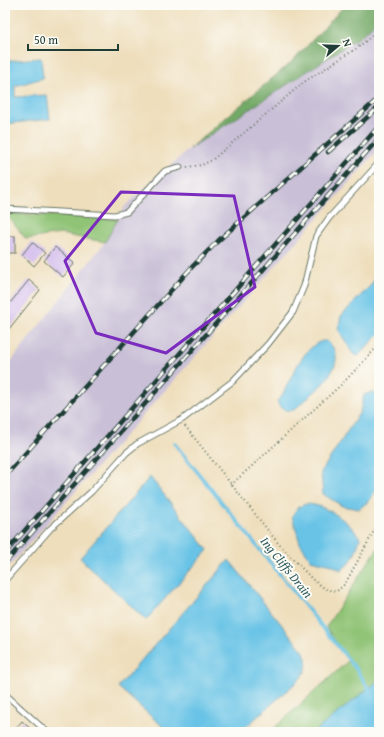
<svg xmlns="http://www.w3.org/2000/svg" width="384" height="737" viewBox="0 0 384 737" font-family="'Gentium Book Plus',serif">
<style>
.industrial{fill:#c9bfd7}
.green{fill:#8fc375;stroke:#578054}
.forest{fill:#73a966;stroke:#49734d}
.water{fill:#68c3e6;stroke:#44808d}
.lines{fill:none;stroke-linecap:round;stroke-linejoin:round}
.stream{stroke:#68c3e6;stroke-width:3.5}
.building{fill:#cdb4eb}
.service-casing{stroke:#677564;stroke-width:7}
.path{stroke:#677564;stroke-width:2;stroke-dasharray:1 3;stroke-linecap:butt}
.service{stroke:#fff;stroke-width:5}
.rail-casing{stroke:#1f3d34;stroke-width:4.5}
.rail{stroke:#fdfcf7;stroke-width:3;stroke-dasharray:9;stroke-linecap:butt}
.marked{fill:none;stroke:#7b2cbf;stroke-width:3;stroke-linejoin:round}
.labels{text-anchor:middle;stroke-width:4;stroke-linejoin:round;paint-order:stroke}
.water-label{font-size:13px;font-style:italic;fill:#315e60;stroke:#fdfcf7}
</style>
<rect width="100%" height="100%" fill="#fdfcf7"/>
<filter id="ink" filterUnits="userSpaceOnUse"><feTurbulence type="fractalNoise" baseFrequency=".025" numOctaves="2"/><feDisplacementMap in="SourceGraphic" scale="8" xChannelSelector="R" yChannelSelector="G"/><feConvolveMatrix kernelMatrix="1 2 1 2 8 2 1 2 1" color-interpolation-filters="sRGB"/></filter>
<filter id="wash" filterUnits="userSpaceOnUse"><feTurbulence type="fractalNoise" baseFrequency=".012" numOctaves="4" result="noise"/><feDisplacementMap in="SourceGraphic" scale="16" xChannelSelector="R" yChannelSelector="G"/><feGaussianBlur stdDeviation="0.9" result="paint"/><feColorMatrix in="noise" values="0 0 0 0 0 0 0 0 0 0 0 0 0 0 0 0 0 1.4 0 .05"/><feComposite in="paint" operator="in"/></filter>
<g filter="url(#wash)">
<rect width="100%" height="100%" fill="#eedebc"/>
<polygon class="industrial" points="379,20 379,149 5,571 5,369 105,242 125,206 189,149 361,36"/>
<g class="green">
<polygon points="5,213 118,219 105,242 60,234 26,239"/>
<polygon points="379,546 379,680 314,732 270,732 348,661 326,627"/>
</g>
<polygon class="forest" points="345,5 379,5 379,20 361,36 189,149 295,59"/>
<g class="water">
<polygon points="41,58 43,78 15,86 15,97 47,95 50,119 5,124 5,61"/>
<polygon points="379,273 379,334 358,356 353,354 338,329 341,316 371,285"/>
<path d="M322 341H327C355 364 311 394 294 410L288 411 280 407 277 401C282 397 285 390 287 385 295 370 305 347 322 341Z"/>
<polygon points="372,392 379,395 379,484 370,500 359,509 342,506 323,494 321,472 360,412 364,395"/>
<polygon points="150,477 208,550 146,620 80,558"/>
<path d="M306 504C325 504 350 522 360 538 356 552 353 562 341 570L332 565 311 560 300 543 292 516 298 507Z"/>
<path d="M229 560 304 652C308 663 308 671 299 680L240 732H169L118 687Z"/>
<polygon points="379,680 379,732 314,732"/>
</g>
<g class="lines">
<polyline class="stream" points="174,443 356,669 370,691"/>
</g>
<g id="blocks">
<g class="building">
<rect x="5" y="236" width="10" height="17"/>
<polygon points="32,242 45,253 34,266 22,255"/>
<polygon points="55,247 75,263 63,277 44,261"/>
<polygon points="29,280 40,290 5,334 5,309"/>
<polygon points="22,721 34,732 12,732"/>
</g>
</g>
</g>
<g filter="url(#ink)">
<use href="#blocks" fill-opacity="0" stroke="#677564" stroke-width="1"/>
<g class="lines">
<defs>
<g id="service">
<polyline points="5,209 115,215 127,212 165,171 180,167"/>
<polyline points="5,580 50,529 91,492 126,453 137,444 183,419 233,381 268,344 293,312 304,286 316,236 329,218 379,163"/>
<polyline points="5,694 47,732"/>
</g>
</defs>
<use href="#service" class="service-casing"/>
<g class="path">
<polyline points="187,167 202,165 212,160 304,82 357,48 379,30"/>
<polyline points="185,426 278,543 313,580 327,590 337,591 345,584 379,522"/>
<polyline points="231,485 343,383 379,345"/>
</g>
<use href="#service" class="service"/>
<defs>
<g id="rail">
<polyline points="328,152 379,107"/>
<polyline points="5,476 192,267 220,239 379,98"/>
<polyline points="5,553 379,126"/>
<polyline points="5,563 379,138"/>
</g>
</defs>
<use href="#rail" class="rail-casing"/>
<use href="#rail" class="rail"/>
</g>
</g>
<path class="marked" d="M121 192 234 196 255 287 166 353 96 333 65 261Z"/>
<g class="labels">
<g class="water-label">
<text transform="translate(287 567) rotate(51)" y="5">Ing Cliffs Drain</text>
</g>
</g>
<rect width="384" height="737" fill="none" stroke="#fdfcf7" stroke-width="20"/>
<g transform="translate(338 46) rotate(71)" stroke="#fdfcf7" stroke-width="3" paint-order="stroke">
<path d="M0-3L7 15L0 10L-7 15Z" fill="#1f3d34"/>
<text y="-6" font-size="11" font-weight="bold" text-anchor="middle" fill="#1f3d34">N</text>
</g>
<path d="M28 44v6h90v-6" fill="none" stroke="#1f3d34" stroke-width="2"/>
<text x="34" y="44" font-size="12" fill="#1f3d34" stroke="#fdfcf7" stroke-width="3" paint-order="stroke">50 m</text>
</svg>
